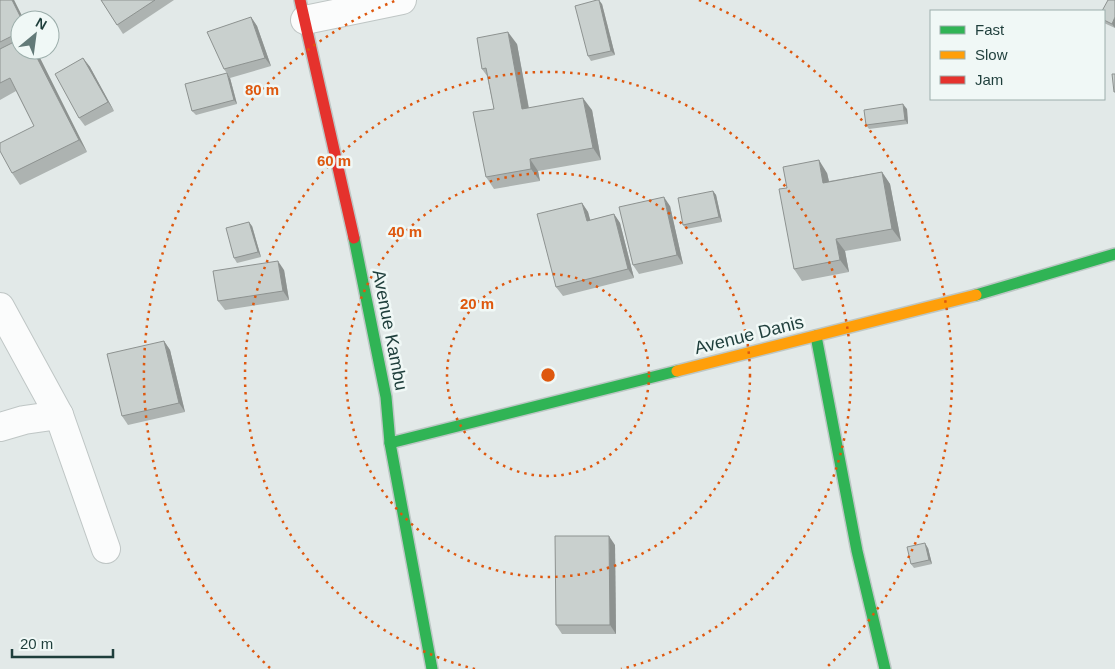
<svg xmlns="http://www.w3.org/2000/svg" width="1115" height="669" viewBox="0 0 1115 669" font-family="Helvetica,sans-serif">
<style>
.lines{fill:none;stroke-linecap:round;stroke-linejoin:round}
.street-casing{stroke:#bfc6c5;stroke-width:30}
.fast-casing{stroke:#bdc7c5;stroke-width:14}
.slow-casing{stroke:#bdc7c5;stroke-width:14}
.jam-casing{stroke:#bdc7c5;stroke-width:14}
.street{stroke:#fbfcfc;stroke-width:28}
.fast{stroke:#30b455;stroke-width:11}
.slow{stroke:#ff9f0a;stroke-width:11}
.jam{stroke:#e5322d;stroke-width:11}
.wall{fill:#adb3b1}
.shaded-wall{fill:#8d9290}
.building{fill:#c9d0ce;stroke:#8d9290}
.ring{fill:none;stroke:#de580e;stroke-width:2.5;stroke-dasharray:2.5 5}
.labels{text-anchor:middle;stroke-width:5;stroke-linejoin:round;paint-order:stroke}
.street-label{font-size:18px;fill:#1e3e3b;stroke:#f0f8f6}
.centre{fill:#de580e;stroke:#f0f8f6;stroke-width:2.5}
.ring-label{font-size:15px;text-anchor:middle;font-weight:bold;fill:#de580e;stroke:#f0f8f6;stroke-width:5;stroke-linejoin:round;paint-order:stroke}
</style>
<rect width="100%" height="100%" fill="#e2e9e8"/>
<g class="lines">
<defs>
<g id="street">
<polyline points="305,20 402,0"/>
<polyline points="0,307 59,415 106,549"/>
<polyline points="0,427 24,420 59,415"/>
</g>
<g id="fast">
<polyline points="354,238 386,397 390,443 432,669"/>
<polyline points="976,295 1115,254"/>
<polyline points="816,336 857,551 885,669"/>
<polyline points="390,443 677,371"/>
</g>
<polyline id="slow" points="677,371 976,295"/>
<polyline id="jam" points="300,0 354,238"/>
</defs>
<use href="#street" class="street-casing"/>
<use href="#fast" class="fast-casing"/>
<use href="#slow" class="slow-casing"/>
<use href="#jam" class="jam-casing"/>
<use href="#street" class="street"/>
<use href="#fast" class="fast"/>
<use href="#slow" class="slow"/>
<use href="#jam" class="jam"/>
</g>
<g class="wall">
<polygon points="0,0 14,0 24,20 20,20 20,50 36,50 87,152 20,185 12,173 34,126 16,91 0,100"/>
<polygon points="101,0 174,0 123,34"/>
<polygon points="1108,0 1115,28 1104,23 1104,11"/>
<polygon points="602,4 615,55 591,61 588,56"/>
<polygon points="251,17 257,26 271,66 230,78 224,69"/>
<polygon points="517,44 529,108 592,110 601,160 538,171 540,181 494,189 486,177 494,109 487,76 482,69"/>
<polygon points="83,58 90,67 114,111 85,126 79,118"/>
<polygon points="230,78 237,104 196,115 192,111"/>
<polygon points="907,109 908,124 869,129 866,125"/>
<polygon points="882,172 890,184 901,241 845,251 849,272 802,281 794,269 787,188 827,173 829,181"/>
<polygon points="713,191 716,195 722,222 686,229 683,225"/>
<polygon points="582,203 588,212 590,220 614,214 620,223 634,278 563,296 556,287"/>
<polygon points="670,206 683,264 639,274 633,265"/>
<polygon points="252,226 261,257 237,263 234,258"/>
<polygon points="284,270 289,300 225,310 218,301"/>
<polygon points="164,341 170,350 185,412 128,425 122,416"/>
<polygon points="615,545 616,634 562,634 556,625"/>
<polygon points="928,548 932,564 914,568 911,564"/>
</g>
<g class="shaded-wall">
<polygon points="12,0 14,0 24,20 22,20"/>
<polygon points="599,0 602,4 615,55 611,51"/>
<polygon points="251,17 257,26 271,66 265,58"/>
<polygon points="1115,17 1115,28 1112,24"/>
<polygon points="508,32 517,44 531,121 522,109"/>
<polygon points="33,50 36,50 87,152 79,140"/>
<polygon points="83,58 90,67 114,111 108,102"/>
<polygon points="227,73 230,78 237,104 234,100"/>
<polygon points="583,98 592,110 601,160 593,148"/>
<polygon points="903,104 907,109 908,124 905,120"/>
<polygon points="530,159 538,171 540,181 531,169"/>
<polygon points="819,160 827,173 832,195 823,183"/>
<polygon points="882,172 890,184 901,241 892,229"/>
<polygon points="713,191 716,195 722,222 719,217"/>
<polygon points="664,197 670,206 683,264 677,255"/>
<polygon points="582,203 588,212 593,230 587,221"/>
<polygon points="614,214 620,223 634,278 628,269"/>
<polygon points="249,222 252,226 261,257 258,252"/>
<polygon points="836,239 845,251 849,272 840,260"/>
<polygon points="278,261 284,270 289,300 283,291"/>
<polygon points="164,341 170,350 185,412 179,403"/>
<polygon points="609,536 615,545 616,634 610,625"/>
<polygon points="925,543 928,548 932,564 929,560"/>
</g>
<g class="building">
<polygon points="0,0 12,0 22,20 20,20 20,32 0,42"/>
<polygon points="101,0 155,0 117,25"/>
<polygon points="597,0 599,0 611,51 588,56 575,6"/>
<polygon points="1108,0 1115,0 1115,17 1112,24 1104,20 1104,11 1102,11"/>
<polygon points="251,17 265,58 224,69 207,32"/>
<polygon points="508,32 522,109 583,98 593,148 530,159 531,169 486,177 473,112 494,109 486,68 482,69 477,38"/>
<polygon points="20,39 20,50 33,50 79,140 12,173 0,151 0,143 34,126 10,78 0,83 0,49"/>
<polygon points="83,58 108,102 79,118 55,74"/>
<polygon points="227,73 234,100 192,111 185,84"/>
<polygon points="1112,74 1115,74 1115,92 1114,92"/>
<polygon points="903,104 905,120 866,125 864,110"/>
<polygon points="819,160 823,183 882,172 892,229 836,239 840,260 794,269 779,189 787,188 783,167"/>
<polygon points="713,191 719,217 683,225 678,198"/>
<polygon points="664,197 677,255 633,265 619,207"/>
<polygon points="582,203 587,221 614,214 628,269 556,287 537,214"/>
<polygon points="249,222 258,252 234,258 226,228"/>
<polygon points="278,261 283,291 218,301 213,271"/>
<polygon points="164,341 179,403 122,416 107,354"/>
<polygon points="555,536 609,536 610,625 556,625"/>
<polygon points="925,543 929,560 911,564 907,547"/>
</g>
<g class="ring">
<circle cx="548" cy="375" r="101"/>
<circle cx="548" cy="375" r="202"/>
<path d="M475 669A303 303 0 1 1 621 669"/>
<path d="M270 668A404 404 0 0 1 397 0M699 0A404 404 0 0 1 826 668"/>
</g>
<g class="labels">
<g class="street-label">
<text transform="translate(390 330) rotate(79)" y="6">Avenue Kambu</text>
<text transform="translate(749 335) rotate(-14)" y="6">Avenue Danis</text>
</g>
</g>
<circle cx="548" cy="375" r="8" class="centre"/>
<g class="ring-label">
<text x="262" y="95">80 m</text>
<text x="334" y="166">60 m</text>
<text x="405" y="237">40 m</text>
<text x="477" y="309">20 m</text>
</g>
<rect x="930" y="10" width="175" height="90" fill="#f0f8f6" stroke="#9caeab"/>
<rect x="940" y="26" width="25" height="8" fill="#30b455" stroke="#9caeab"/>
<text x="975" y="35" font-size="15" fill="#1e3e3b">Fast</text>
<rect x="940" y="51" width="25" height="8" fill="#ff9f0a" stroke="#9caeab"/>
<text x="975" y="60" font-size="15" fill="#1e3e3b">Slow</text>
<rect x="940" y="76" width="25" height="8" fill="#e5322d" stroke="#9caeab"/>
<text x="975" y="85" font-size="15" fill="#1e3e3b">Jam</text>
<g transform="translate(35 35) rotate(29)"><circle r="24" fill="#f0f8f6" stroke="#9caeab"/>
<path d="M0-4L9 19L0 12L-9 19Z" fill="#637a78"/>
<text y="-8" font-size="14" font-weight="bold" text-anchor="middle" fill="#1e3e3b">N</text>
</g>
<path d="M12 649v8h101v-8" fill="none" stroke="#1e3e3b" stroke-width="2.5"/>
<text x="20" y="649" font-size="15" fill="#1e3e3b" stroke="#f0f8f6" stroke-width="4" paint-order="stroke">20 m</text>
</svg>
